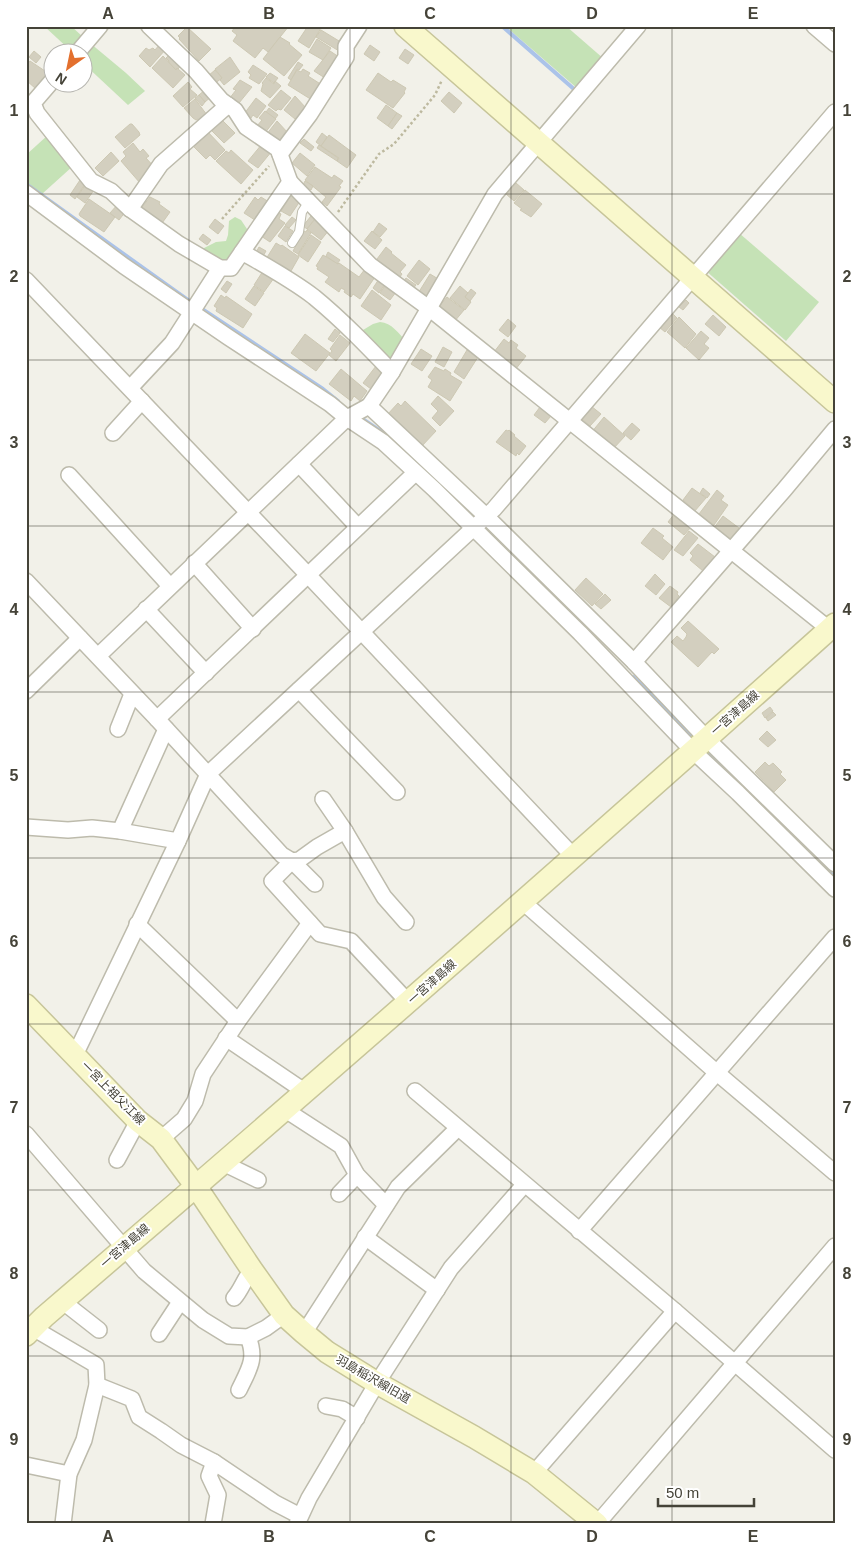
<svg xmlns="http://www.w3.org/2000/svg" width="861" height="1550" viewBox="0 0 861 1550" font-family="Arial,'Noto Sans JP',sans-serif">
<style>
.green{fill:#c5e2b6}
.lines{fill:none;stroke-linecap:round;stroke-linejoin:round}
.stream{stroke:#abc3e9;stroke-width:4}
.building{fill:#d3cfbf;stroke:#cdc8b3}
.lane-casing{stroke:#bdbbac;stroke-width:10}
.street-casing{stroke:#bdbbac;stroke-width:18}
.secondary-casing{stroke:#c7c599;stroke-width:24}
.path{stroke:#bdb99f;stroke-width:2.5;stroke-dasharray:2.5 2.5;stroke-linecap:butt}
.lane{stroke:#fff;stroke-width:8}
.street{stroke:#fff;stroke-width:15}
.secondary{stroke:#f9f8cc;stroke-width:21}
.grid{fill:none;stroke:#454338;stroke-width:1;stroke-opacity:0.55}
.labels{text-anchor:middle;stroke-width:4;stroke-linejoin:round;paint-order:stroke}
.street-label{font-size:12px;fill:#454338;stroke:#fff}
.neatline{fill:none;stroke:#454338;stroke-width:2}
.grid-label{font-size:16px;text-anchor:middle;font-weight:bold;fill:#454338}
</style>
<rect width="100%" height="100%" fill="#f2f1e9"/>
<g class="green">
<polygon points="44,26 71,26 83,37 71,51"/>
<polygon points="505,26 566,26 604,59 578,89"/>
<polygon points="90,43 126,73 145,91 128,105 83,63 82,52"/>
<polygon points="48,135 73,166 42,194 26,182 26,155"/>
<polygon points="235,217 241,220 251,235 231,264 221,266 202,249 216,242 226,241 228,235 229,221"/>
<polygon points="739,233 819,302 786,341 705,270"/>
<path d="M380 322C392 323 398 333 406 341L394 365 358 333 373 324Z"/>
</g>
<g class="lines">
<g class="stream">
<polyline points="502,26 575,90"/>
<polyline points="26,184 192,303"/>
<polyline points="202,309 323,389 338,401"/>
<polyline points="364,420 392,439 428,473"/>
<polyline points="633,677 691,736"/>
<polyline points="704,750 730,775"/>
<polyline points="817,860 835,878"/>
</g>
</g>
<g class="building">
<polygon points="236,26 289,26 268,52 263,48 255,58 233,41 237,35 232,31"/>
<polygon points="308,26 318,26 321,28 309,48 298,41"/>
<polygon points="187,27 211,49 199,61 179,39 180,38 178,36"/>
<polygon points="321,30 344,44 339,51 316,37"/>
<polygon points="280,37 290,43 289,44 302,55 284,76 263,59"/>
<polygon points="317,39 331,48 323,60 309,52"/>
<polygon points="160,44 166,49 150,67 139,56 146,48 149,50 153,48 155,50"/>
<polygon points="370,45 380,52 374,61 364,54"/>
<polygon points="405,49 414,55 408,64 399,58"/>
<polygon points="34,51 41,57 36,63 29,57"/>
<polygon points="330,51 339,57 325,78 314,71"/>
<polygon points="170,54 182,65 178,69 176,70 168,63 169,61 166,58"/>
<polygon points="163,56 176,70 177,68 185,75 173,88 152,68"/>
<polygon points="230,57 240,72 224,85 220,80 222,78 215,69"/>
<polygon points="30,61 48,73 48,75 36,89 26,80 26,66"/>
<polygon points="298,62 303,65 299,70 297,69 291,80 288,78"/>
<polygon points="253,65 267,74 259,84 249,78 251,75 248,72"/>
<polygon points="303,69 310,73 308,76 322,85 312,100 288,85 297,70 301,72"/>
<polygon points="215,70 222,78 214,84 208,76"/>
<polygon points="270,73 278,78 274,83 266,77"/>
<polygon points="378,73 391,82 393,80 406,88 404,92 405,93 393,108 366,90"/>
<polygon points="266,78 274,84 275,81 281,86 270,98 261,91 263,84 262,83"/>
<polygon points="240,80 252,87 239,103 236,101 235,103 229,99 236,90 233,89"/>
<polygon points="188,82 192,87 190,89 197,95 183,107 173,96"/>
<polygon points="206,89 212,96 205,102 199,95"/>
<polygon points="281,90 291,98 281,110 278,109 276,111 268,105"/>
<polygon points="449,92 462,103 454,113 441,101"/>
<polygon points="199,95 205,102 202,106 195,98"/>
<polygon points="295,96 306,108 297,119 295,119 284,110"/>
<polygon points="256,98 266,106 257,118 253,115 249,121 244,114"/>
<polygon points="195,99 207,115 200,122 198,119 196,120 193,118 184,108"/>
<polygon points="386,105 397,113 388,126 377,118"/>
<polygon points="269,108 278,115 275,119 266,112"/>
<polygon points="265,111 276,119 264,134 257,126 262,120 259,118"/>
<polygon points="397,113 402,116 392,129 388,126"/>
<polygon points="220,118 235,133 224,143 209,128"/>
<polygon points="277,121 288,133 282,141 266,135"/>
<polygon points="130,124 132,124 139,132 140,135 125,148 115,137"/>
<polygon points="206,130 225,150 215,160 210,155 206,159 191,144"/>
<polygon points="322,133 327,137 321,146 316,142"/>
<polygon points="329,135 356,155 347,168 337,161 339,158 321,146"/>
<polygon points="304,139 314,147 311,151 300,143"/>
<polygon points="133,143 140,152 143,149 149,156 146,158 156,169 140,183 121,161 126,156 123,152"/>
<polygon points="262,144 272,151 258,168 248,161"/>
<polygon points="319,145 338,158 337,161 317,148"/>
<polygon points="231,150 253,170 241,184 216,161 226,151 229,153"/>
<polygon points="111,152 119,161 103,176 95,168"/>
<polygon points="300,153 315,165 307,176 292,163"/>
<polygon points="315,167 332,178 334,175 343,181 339,186 341,187 327,206 322,202 326,197 305,180"/>
<polygon points="80,180 85,184 75,199 70,195"/>
<polygon points="305,181 313,186 311,190 303,185"/>
<polygon points="516,183 524,190 514,201 506,194"/>
<polygon points="86,184 94,190 85,203 77,197"/>
<polygon points="525,190 542,204 531,217 520,210 522,209 514,203"/>
<polygon points="291,195 300,201 290,216 281,211"/>
<polygon points="150,197 160,202 159,204 170,212 160,226 139,211"/>
<polygon points="255,197 258,200 261,197 269,202 258,222 244,213"/>
<polygon points="89,199 115,217 104,232 80,216 79,214"/>
<polygon points="118,204 126,211 119,220 110,213"/>
<polygon points="276,211 281,214 279,219 285,223 270,242 261,236"/>
<polygon points="311,216 315,219 307,229 303,226"/>
<polygon points="292,217 296,220 289,228 285,225"/>
<polygon points="215,219 224,226 218,234 209,227"/>
<polygon points="315,219 329,230 321,240 307,229"/>
<polygon points="379,223 387,229 380,237 373,232"/>
<polygon points="285,226 293,231 286,242 278,236"/>
<polygon points="307,230 311,233 298,254 293,251 304,231 306,232"/>
<polygon points="372,231 382,240 375,249 364,241"/>
<polygon points="203,234 211,240 207,245 199,239"/>
<polygon points="311,235 321,242 308,262 298,255"/>
<polygon points="276,243 281,246 282,245 299,257 291,271 280,264 278,268 266,259"/>
<polygon points="259,247 266,251 262,258 255,254"/>
<polygon points="386,247 392,252 391,253 406,265 400,272 402,274 397,281 374,263"/>
<polygon points="328,252 340,260 337,264 326,256"/>
<polygon points="323,255 338,264 339,263 359,277 365,269 375,277 360,299 353,294 351,297 344,292 345,290 341,288 339,292 325,282 329,277 317,269 318,267 316,266"/>
<polygon points="419,260 430,269 418,285 407,276"/>
<polygon points="263,271 274,278 264,292 254,285"/>
<polygon points="430,274 440,280 427,301 417,295"/>
<polygon points="406,278 416,285 411,291 402,284"/>
<polygon points="379,279 385,284 379,293 373,288"/>
<polygon points="227,281 232,284 226,293 221,289"/>
<polygon points="386,284 396,292 390,300 380,293"/>
<polygon points="254,286 264,293 255,306 245,299"/>
<polygon points="460,286 468,293 465,297 471,302 465,310 450,298"/>
<polygon points="471,289 476,293 470,301 465,297"/>
<polygon points="372,290 391,305 381,320 361,306"/>
<polygon points="221,295 225,298 226,296 252,314 243,328 216,311 217,308 214,306"/>
<polygon points="447,297 464,310 454,322 437,309"/>
<polygon points="686,300 689,303 683,310 679,307"/>
<polygon points="672,313 677,318 665,332 659,327"/>
<polygon points="713,315 726,327 719,336 705,324"/>
<polygon points="679,317 696,334 685,348 667,332"/>
<polygon points="508,319 516,326 508,337 499,330"/>
<polygon points="335,329 340,333 333,342 328,339"/>
<polygon points="701,331 709,338 704,344 709,348 699,360 686,348"/>
<polygon points="305,334 330,353 316,371 291,353"/>
<polygon points="340,335 350,343 336,361 329,355 332,351 330,349"/>
<polygon points="504,339 509,343 511,340 518,345 516,348 526,356 515,370 494,352"/>
<polygon points="443,347 452,352 444,367 435,362"/>
<polygon points="421,349 432,356 422,371 411,364"/>
<polygon points="467,350 478,357 464,379 454,372"/>
<polygon points="376,366 384,373 371,389 363,383"/>
<polygon points="435,367 444,371 445,369 451,373 450,375 462,382 450,401 428,387 432,380 428,377"/>
<polygon points="341,369 367,391 360,401 354,396 351,401 329,384"/>
<polygon points="438,396 454,411 440,426 432,418 438,411 431,404"/>
<polygon points="405,401 436,431 421,447 387,415 398,403 401,406"/>
<polygon points="591,406 601,414 590,426 581,418"/>
<polygon points="540,407 551,416 545,423 534,415"/>
<polygon points="604,417 625,436 613,449 591,433"/>
<polygon points="632,423 640,430 631,440 623,433"/>
<polygon points="506,430 508,431 509,430 515,435 514,436 526,446 519,455 517,453 516,456 496,442"/>
<polygon points="692,488 706,498 694,512 689,508 690,506 683,500"/>
<polygon points="703,488 710,494 707,498 700,493"/>
<polygon points="717,490 724,496 721,500 728,505 714,525 699,514"/>
<polygon points="675,513 692,526 684,535 668,522"/>
<polygon points="723,516 739,528 729,541 713,529"/>
<polygon points="653,528 664,536 662,538 673,547 663,560 641,543"/>
<polygon points="689,531 698,538 683,556 674,550"/>
<polygon points="698,544 715,557 703,571 690,560 693,556 690,553"/>
<polygon points="655,574 665,584 656,595 645,586"/>
<polygon points="586,578 603,594 592,606 575,590"/>
<polygon points="670,586 678,592 677,594 679,596 671,607 659,598"/>
<polygon points="605,594 611,600 601,609 595,604"/>
<polygon points="688,621 719,649 714,654 712,652 698,667 671,642 677,636 683,641 686,637 687,634 681,628"/>
<polygon points="770,707 773,711 765,718 762,713"/>
<polygon points="773,712 776,715 768,721 766,718"/>
<polygon points="767,731 776,740 768,747 759,739"/>
<polygon points="765,762 769,766 773,763 782,772 780,774 786,780 774,792 755,772"/>
</g>
<g class="lines">
<defs>
<polyline id="lane" points="292,243 299,232 302,212 309,201"/>
<g id="street">
<polyline points="149,26 196,71 221,100 235,110 246,127 278,149 290,182 370,265 430,309 829,629"/>
<polyline points="814,26 835,44"/>
<polyline points="78,52 100,26"/>
<path d="M52 81 33 103 37 113 91 181 111 191 130 209 179 244 220 268H231L242 252C266 266 292 280 314 297 342 320 367 346 392 372"/>
<polyline points="280,154 310,114 346,57 346,46 359,26"/>
<polyline points="26,193 124,266 228,337 330,404 347,418 383,442 435,490 580,633 693,751 738,793 835,889"/>
<polyline points="130,209 161,164 228,105"/>
<polyline points="242,252 290,182"/>
<polyline points="26,280 308,575 574,857"/>
<polyline points="130,388 172,343 220,268"/>
<polyline points="369,406 486,516 634,662 707,739 835,864"/>
<polyline points="113,433 142,401"/>
<polyline points="299,464 358,527"/>
<polyline points="69,475 170,586"/>
<polyline points="194,563 253,629"/>
<polyline points="26,581 157,719 282,855 292,861 272,881 320,934 351,941 409,1003"/>
<polyline points="146,609 206,673"/>
<polyline points="98,656 347,418 369,406 392,372 495,194 638,26"/>
<polyline points="634,662 784,490 835,429"/>
<polyline points="299,690 397,792"/>
<polyline points="26,691 80,638"/>
<polyline points="157,719 415,473"/>
<polyline points="118,729 132,694"/>
<polyline points="323,799 345,831 384,897 406,922"/>
<polyline points="26,827 68,830 92,828 120,831 178,841"/>
<polyline points="120,831 166,729"/>
<polyline points="292,861 299,860 317,847 345,831"/>
<polyline points="292,861 315,884"/>
<polyline points="523,902 716,1072 835,1173"/>
<polyline points="137,924 238,1021"/>
<polyline points="226,1038 304,1091"/>
<polyline points="75,1055 178,841 208,774 494,509 835,112"/>
<polyline points="415,1091 675,1311 835,1450"/>
<polyline points="284,1109 341,1146 357,1175 386,1205"/>
<polyline points="26,1134 144,1271 203,1320 229,1336 248,1337 266,1328 284,1315"/>
<polyline points="161,1139 184,1119 195,1101 203,1074 238,1021 310,923"/>
<polyline points="117,1160 138,1121"/>
<polyline points="223,1163 258,1180"/>
<polyline points="339,1194 357,1175"/>
<polyline points="579,1231 835,937"/>
<polyline points="365,1237 437,1290"/>
<path d="M234 1298C242 1289 244 1279 252 1270"/>
<polyline points="62,1301 99,1330"/>
<polyline points="33,1328 96,1365 97,1385 84,1440 69,1474 63,1524"/>
<polyline points="304,1333 398,1187 458,1128"/>
<polyline points="159,1334 180,1302"/>
<polyline points="97,1385 132,1399 139,1417 161,1431 181,1445 214,1462 275,1503 300,1516"/>
<path d="M239 1390C249 1369 257 1359 248 1337"/>
<polyline points="326,1406 342,1409 357,1418"/>
<polyline points="26,1465 69,1474"/>
<polyline points="534,1473 675,1311"/>
<polyline points="213,1524 218,1495 209,1476 214,1462"/>
<polyline points="297,1524 309,1498 377,1383 451,1268 524,1185"/>
<polyline points="597,1524 835,1246"/>
</g>
<g id="secondary">
<polyline points="405,26 835,402"/>
<polyline points="26,1005 138,1121 161,1139 195,1185 252,1270 284,1315 304,1333 327,1352 377,1383 474,1437 534,1473 597,1524"/>
<path d="M26 1335 44 1317C310 1089 574 858 835 624"/>
</g>
</defs>
<use href="#lane" class="lane-casing"/>
<use href="#street" class="street-casing"/>
<use href="#secondary" class="secondary-casing"/>
<g class="path">
<polyline points="338,212 379,154 394,144 435,95 442,80"/>
<polyline points="222,219 269,166"/>
</g>
<use href="#lane" class="lane"/>
<use href="#street" class="street"/>
<use href="#secondary" class="secondary"/>
</g>
<path class="grid" d="M189 26V1524M350 26V1524M511 26V1524M672 26V1524M26 194H835M26 360H835M26 526H835M26 692H835M26 858H835M26 1024H835M26 1190H835M26 1356H835"/>
<g class="labels">
<g class="street-label">
<text transform="translate(735 713) rotate(-42)" y="4">一宮津島線</text>
<text transform="translate(432 982) rotate(-42)" y="4">一宮津島線</text>
<text transform="translate(113 1093) rotate(45)" y="4">一宮上祖父江線</text>
<text transform="translate(125 1246) rotate(-41)" y="4">一宮津島線</text>
<text transform="translate(373 1379) rotate(30)" y="4">羽島稲沢線旧道</text>
</g>
</g>
<rect width="861" height="1550" fill="none" stroke="#ffffff" stroke-width="55"/>
<g transform="translate(68 68) rotate(213)"><circle r="24" fill="#ffffff" stroke="#b5b4af"/>
<path d="M0-4L9 19L0 12L-9 19Z" fill="#e3702e"/>
<text y="-8" font-size="14" font-weight="bold" text-anchor="middle" fill="#454338">N</text>
</g>
<path d="M658 1498v8h96v-8" fill="none" stroke="#454338" stroke-width="2.5"/>
<text x="666" y="1498" font-size="15" fill="#454338" stroke="#ffffff" stroke-width="4" paint-order="stroke">50 m</text>
<rect x="28" y="28" width="806" height="1494" class="neatline"/>
<g class="grid-label">
<text x="108" y="19">A</text>
<text x="269" y="19">B</text>
<text x="430" y="19">C</text>
<text x="592" y="19">D</text>
<text x="753" y="19">E</text>
<text x="14" y="116">1</text>
<text x="847" y="116">1</text>
<text x="14" y="282">2</text>
<text x="847" y="282">2</text>
<text x="14" y="448">3</text>
<text x="847" y="448">3</text>
<text x="14" y="615">4</text>
<text x="847" y="615">4</text>
<text x="14" y="781">5</text>
<text x="847" y="781">5</text>
<text x="14" y="947">6</text>
<text x="847" y="947">6</text>
<text x="14" y="1113">7</text>
<text x="847" y="1113">7</text>
<text x="14" y="1279">8</text>
<text x="847" y="1279">8</text>
<text x="14" y="1445">9</text>
<text x="847" y="1445">9</text>
<text x="108" y="1542">A</text>
<text x="269" y="1542">B</text>
<text x="430" y="1542">C</text>
<text x="592" y="1542">D</text>
<text x="753" y="1542">E</text>
</g>
</svg>
